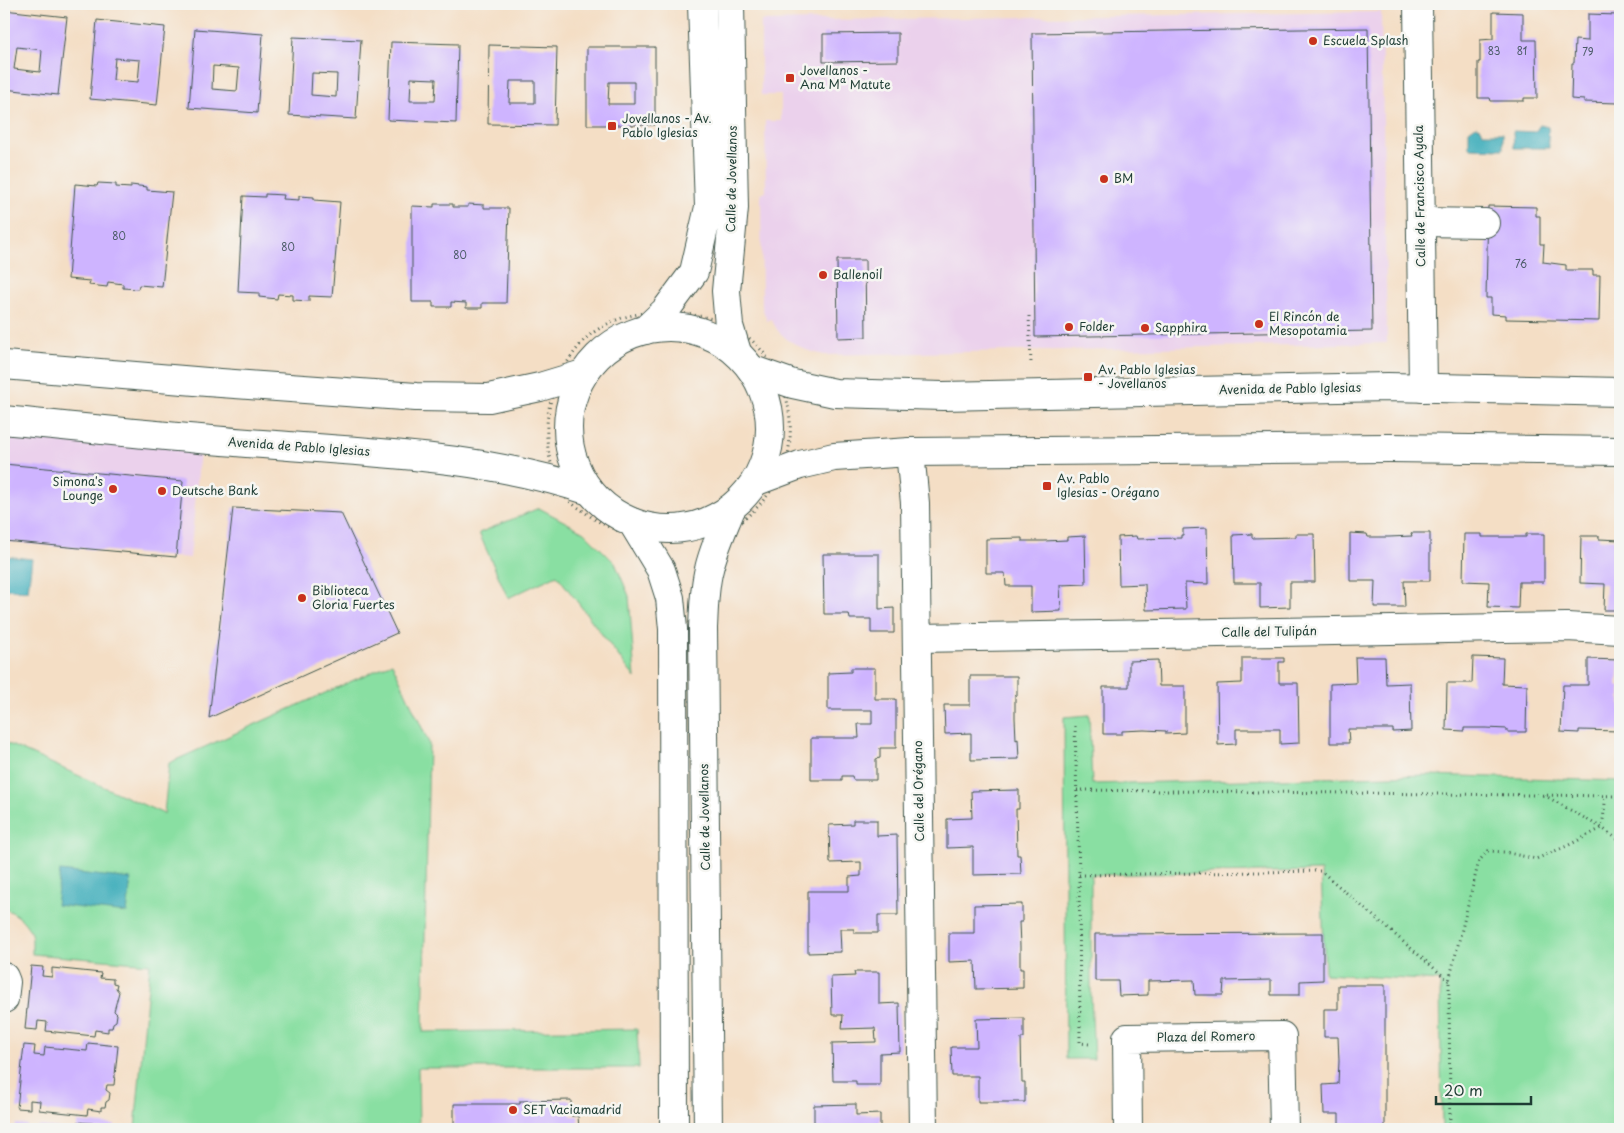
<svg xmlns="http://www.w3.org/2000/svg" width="1624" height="1133" viewBox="0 0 1624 1133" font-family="'Playpen Sans',sans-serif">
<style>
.built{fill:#ebd1ec}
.green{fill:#89dfa2;stroke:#548e6b}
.water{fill:#3faebb;stroke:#2f7678}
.building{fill:#ceb4ff;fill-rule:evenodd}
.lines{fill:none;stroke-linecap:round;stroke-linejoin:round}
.minor-casing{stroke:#3f554a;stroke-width:30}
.path{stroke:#3f554a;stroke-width:3;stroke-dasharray:1 4;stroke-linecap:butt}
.minor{stroke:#fff;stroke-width:28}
.poi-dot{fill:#c8321e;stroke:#f6f6f2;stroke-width:2}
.labels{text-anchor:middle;stroke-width:5;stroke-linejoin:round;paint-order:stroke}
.number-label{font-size:10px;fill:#4b5b67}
.poi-label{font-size:12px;fill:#1f3d34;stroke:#f6f6f2;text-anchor:start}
.street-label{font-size:12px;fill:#1f3d34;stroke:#f6f6f2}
</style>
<rect width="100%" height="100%" fill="#f6f6f2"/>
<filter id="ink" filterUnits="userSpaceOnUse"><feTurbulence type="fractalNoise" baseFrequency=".02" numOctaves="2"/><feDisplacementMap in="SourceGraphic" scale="10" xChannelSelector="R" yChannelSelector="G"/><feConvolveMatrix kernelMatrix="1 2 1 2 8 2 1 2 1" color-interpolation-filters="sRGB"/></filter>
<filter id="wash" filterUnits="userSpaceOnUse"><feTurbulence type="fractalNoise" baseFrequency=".0096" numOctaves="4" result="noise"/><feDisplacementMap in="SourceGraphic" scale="20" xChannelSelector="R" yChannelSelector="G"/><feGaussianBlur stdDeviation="1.12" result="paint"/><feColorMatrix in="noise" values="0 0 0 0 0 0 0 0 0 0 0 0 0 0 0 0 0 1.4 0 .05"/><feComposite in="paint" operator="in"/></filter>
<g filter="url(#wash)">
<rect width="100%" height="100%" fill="#f4dec5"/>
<g class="built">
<polygon points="1381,12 1387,343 824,355 806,350 788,340 778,331 771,319 767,321 762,307 761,193 766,192 765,121 781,121 781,95 761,95 761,21"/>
<polygon points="4,421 201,440 190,558 4,541"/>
</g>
<g class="green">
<polygon points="539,508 584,532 615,563 629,596 635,678 557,575 508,598 479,533"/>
<path d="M392 663 429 743 423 1032 637 1029 639 1068H418L419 1129H135L150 964 32 954C32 948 32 942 32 937 29 924 16 912 4 909V742L164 814 169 763Z"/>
<polygon points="1089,715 1092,784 1428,775 1620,781 1620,1129 1442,1129 1440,981 1325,974 1321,871 1091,875 1091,996 1094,1059 1066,1059 1064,717"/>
</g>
<g class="water">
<polygon points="1540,125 1548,127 1549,148 1514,148 1513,131 1535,132"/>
<polygon points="1476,126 1481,128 1483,133 1503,133 1503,149 1469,148 1469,131"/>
<polygon points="4,556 32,559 28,591 4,589"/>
<polygon points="60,871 131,879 127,913 56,905"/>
</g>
<g id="blocks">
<g class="building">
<path d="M4 10 67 17 58 95 4 89ZM17 47 42 50 40 72 14 69Z"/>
<polygon points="1493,12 1523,13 1523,40 1536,40 1537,98 1524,98 1524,101 1491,101 1490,98 1478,98 1478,62 1480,62 1480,40 1493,39"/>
<polygon points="1588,14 1618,15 1617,42 1620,42 1620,100 1618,100 1618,103 1584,102 1584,100 1571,99 1572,63 1574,63 1575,40 1588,41"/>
<path d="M97 20 165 27 157 105 90 99ZM115 58 140 60 138 82 113 80Z"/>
<polygon points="1368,28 1372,331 1035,337 1032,33"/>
<path d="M195 29 263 34 257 113 189 108ZM213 66 239 68 237 91 212 89Z"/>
<polygon points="898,33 898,61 823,62 823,34"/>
<path d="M293 37 361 40 356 119 289 115ZM312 73 337 74 336 97 311 95Z"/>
<path d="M391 42 458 44 456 123 388 120ZM411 78 436 79 435 101H410Z"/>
<path d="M489 45 557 47 555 125 488 124ZM510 81H535V103H509Z"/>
<path d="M587 47H655V125H587ZM609 82H634V104H608Z"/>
<polygon points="98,183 116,184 116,187 131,188 131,185 147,187 147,190 172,192 162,287 139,285 138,289 123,288 123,284 108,282 107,287 89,285 90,281 68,279 75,184 97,186"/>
<polygon points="265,194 284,195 283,199 299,200 299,196 314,197 314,200 340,202 332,297 309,296 309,301 293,300 293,295 278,294 277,299 259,297 259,293 238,292 243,196 265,197"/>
<polygon points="434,204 453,204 453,207 468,207 468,204 484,205 484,208 509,208 506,303 482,303 482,308 466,308 466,303 451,302 451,307 433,307 433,302 412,302 412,206 434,207"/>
<polygon points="1488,206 1536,207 1536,216 1540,216 1540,244 1544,244 1543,262 1566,265 1566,270 1593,270 1593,275 1600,275 1599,321 1506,319 1506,315 1491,314 1491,298 1486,298"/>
<polygon points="837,260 865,260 866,337 838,338"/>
<polygon points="4,464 183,481 176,557 4,541"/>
<polygon points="233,508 341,513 397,633 209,718"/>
<polygon points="1207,528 1208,584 1185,583 1186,609 1146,610 1145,584 1119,585 1118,537 1136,536 1137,539 1181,538 1181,535 1183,535 1183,529"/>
<polygon points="1350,533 1367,534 1368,537 1389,537 1412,536 1411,533 1430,533 1430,581 1404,581 1405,607 1374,607 1375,581 1350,581"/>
<polygon points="1252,534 1252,538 1296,537 1296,534 1314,534 1315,582 1290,582 1290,607 1260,608 1260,583 1234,583 1233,535"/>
<polygon points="1464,534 1482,534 1482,537 1526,537 1526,534 1544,534 1544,582 1519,582 1518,608 1488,607 1489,582 1463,581"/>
<polygon points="1085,536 1086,584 1060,585 1061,611 1031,612 1031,586 1006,586 1005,573 986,573 986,539 1022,538 1022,541 1044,541 1067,540 1067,537"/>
<polygon points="1581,536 1599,536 1599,539 1620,540 1620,610 1604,610 1605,584 1580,583"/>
<polygon points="823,554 879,554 879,609 894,608 894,633 871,633 871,619 850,619 849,614 824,614"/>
<polygon points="1355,657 1385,657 1386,684 1410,683 1411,731 1393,732 1393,729 1348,729 1349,743 1330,743 1330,684 1356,683"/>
<polygon points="1473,657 1503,658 1502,684 1527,685 1526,732 1507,732 1507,729 1486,728 1464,728 1464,731 1446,730 1447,683 1472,683"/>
<polygon points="1242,658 1284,658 1284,662 1279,662 1279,683 1298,683 1299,743 1280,744 1280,729 1236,729 1236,744 1218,745 1217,684 1242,683"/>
<polygon points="1588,659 1619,660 1617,686 1620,686 1620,731 1579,730 1579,733 1561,732 1563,685 1588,685"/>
<polygon points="1158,660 1159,686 1185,686 1185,733 1166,734 1166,731 1144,730 1122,731 1122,734 1103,734 1103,687 1129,687 1129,661"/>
<polygon points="851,668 875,668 875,699 896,699 896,748 880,748 880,758 876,759 876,780 853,780 852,776 842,776 842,780 811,780 811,738 859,738 858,724 872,724 872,710 828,710 828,673 851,672"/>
<polygon points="970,676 1017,676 1017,695 1015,695 1015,718 1016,740 1018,739 1019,759 971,760 971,733 945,734 944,705 970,705"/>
<polygon points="1019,790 1019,809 1016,809 1017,855 1020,855 1021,874 973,875 973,847 947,848 947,819 972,818 971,791"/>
<polygon points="853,820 877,820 877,836 897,835 898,915 878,915 878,933 854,933 854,929 840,929 841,952 808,953 808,891 849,891 849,877 861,876 861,862 830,863 829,825 853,824"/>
<polygon points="1022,904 1022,922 1019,922 1020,946 1020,969 1023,969 1023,988 976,989 975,961 949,962 949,933 974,933 974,905"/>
<polygon points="1323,933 1323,980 1300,981 1300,995 1271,995 1271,980 1224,981 1223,995 1195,995 1194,980 1148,981 1148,995 1119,996 1118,981 1095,981 1095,934"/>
<polygon points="31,966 43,967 42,976 52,977 52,968 101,973 100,978 113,979 113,983 117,984 116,988 119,992 114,1011 117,1014 116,1021 113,1023 112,1028 108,1028 108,1032 95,1030 94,1036 46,1031 47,1022 38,1021 37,1030 25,1029"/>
<polygon points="854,972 879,972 879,1004 899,1003 900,1052 880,1053 880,1085 856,1085 856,1081 833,1081 832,1043 876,1042 875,1028 842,1029 843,1015 832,1015 831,977 855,976"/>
<polygon points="1338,985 1385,985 1385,1129 1339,1129 1339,1114 1324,1114 1323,1085 1338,1084 1339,1061 1338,1037 1324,1037 1324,1009 1338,1009"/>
<polygon points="1024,1018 1024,1038 1021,1038 1022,1082 1025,1082 1025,1102 978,1102 978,1076 952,1076 951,1047 977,1047 976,1019"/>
<polygon points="88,1043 118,1046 114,1085 107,1085 106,1090 110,1093 109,1100 106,1102 105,1107 101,1107 101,1111 88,1109 87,1115 39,1110 40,1101 30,1100 30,1109 17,1108 24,1045 35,1046 34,1055 44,1056 45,1047 87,1051"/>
<polygon points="571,1100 571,1116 578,1116 579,1129 454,1129 454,1104 520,1104 520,1101"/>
<polygon points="856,1104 856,1115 880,1114 880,1129 814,1129 814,1105"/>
<polygon points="77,1122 115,1125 114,1129 77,1129"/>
<polygon points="16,1124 27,1125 27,1129 15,1129"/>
<polygon points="37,1126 59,1128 59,1129 37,1129"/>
</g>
</g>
</g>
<g filter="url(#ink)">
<use href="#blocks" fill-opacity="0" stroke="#3f554a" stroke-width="1"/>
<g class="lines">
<defs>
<g id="minor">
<polyline points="730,4 734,208 726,291 729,326 737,352"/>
<polyline points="1418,4 1423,388"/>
<polyline points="1421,222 1485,223"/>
<circle cx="669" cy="428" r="101"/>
<polyline points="645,330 665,311 694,272 709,207 702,4"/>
<polyline points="4,365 207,382 416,397 489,398 540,387 583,374"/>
<polyline points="753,370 793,384 835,393 943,396 1388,387 1620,392"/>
<path d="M4 420C94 429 185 439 276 445 382 453 489 457 590 491"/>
<polyline points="910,452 915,503 923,1129"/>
<polyline points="757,481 800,465 834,457 910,452 1389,448 1620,451"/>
<polyline points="632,522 661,570 670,598 673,629 674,1129"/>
<polyline points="917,638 1567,627 1620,630"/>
<polyline points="4,977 6,982 4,999"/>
<path d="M708 1129 703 628C704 609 704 588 709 569 714 548 723 529 731 509"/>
<polyline points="1128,1129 1127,1038 1282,1036 1284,1129"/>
</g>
</defs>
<use href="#minor" class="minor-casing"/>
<g class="path">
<path d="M665 311C690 315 719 316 741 332 785 362 802 423 782 473 777 484 768 495 760 504 747 519 728 533 707 537 663 544 617 539 582 510 577 507 571 503 567 499 563 494 561 487 558 482 538 439 546 391 573 354 579 346 586 337 594 332 617 316 638 313 665 311Z"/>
<polyline points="1029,316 1031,363"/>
<polyline points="1075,726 1079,875 1080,1043 1089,1044"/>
<polyline points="1077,790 1620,796"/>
<polyline points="1544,795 1602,828 1606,795"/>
<polyline points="1079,875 1321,871 1449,981"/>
<polyline points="1450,1129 1449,981 1479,861 1488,851 1504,852 1536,859 1567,846 1602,828 1620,841"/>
</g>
<use href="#minor" class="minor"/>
</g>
</g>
<g class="poi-dot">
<circle cx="1313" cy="41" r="5"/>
<rect x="785" y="73" width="10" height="10" rx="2.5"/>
<rect x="607" y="121" width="10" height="10" rx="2.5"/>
<circle cx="1104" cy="179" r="5"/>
<circle cx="823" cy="275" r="5"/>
<circle cx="1259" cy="324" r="5"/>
<circle cx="1069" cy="327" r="5"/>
<circle cx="1145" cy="328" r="5"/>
<rect x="1083" y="372" width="10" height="10" rx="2.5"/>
<rect x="1042" y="481" width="10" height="10" rx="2.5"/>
<circle cx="113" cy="489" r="5"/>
<circle cx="162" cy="491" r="5"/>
<circle cx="302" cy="598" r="5"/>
<circle cx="513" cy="1110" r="5"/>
</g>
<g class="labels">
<g class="number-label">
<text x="1494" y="55">83</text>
<text x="1522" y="55">81</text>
<text x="1588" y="56">79</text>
<text x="119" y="240">80</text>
<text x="288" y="251">80</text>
<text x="460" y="259">80</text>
<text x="1521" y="268">76</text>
</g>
<g class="poi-label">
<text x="1323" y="45">Escuela Splash</text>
<text x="800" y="75">Jovellanos -<tspan x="800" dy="14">Ana Mª Matute</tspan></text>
<text x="622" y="123">Jovellanos - Av.<tspan x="622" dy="14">Pablo Iglesias</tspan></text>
<text x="1114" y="183">BM</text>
<text x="833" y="279">Ballenoil</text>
<text x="1269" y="321">El Rincón de<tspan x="1269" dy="14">Mesopotamia</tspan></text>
<text x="1079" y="331">Folder</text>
<text x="1155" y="332">Sapphira</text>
<text x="1098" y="374">Av. Pablo Iglesias<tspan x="1098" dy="14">- Jovellanos</tspan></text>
<text x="1057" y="483">Av. Pablo<tspan x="1057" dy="14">Iglesias - Orégano</tspan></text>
<text x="103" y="486" text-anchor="end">Simona's<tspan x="103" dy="14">Lounge</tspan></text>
<text x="172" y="495">Deutsche Bank</text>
<text x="312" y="595">Biblioteca<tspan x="312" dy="14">Gloria Fuertes</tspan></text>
<text x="523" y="1114">SET Vaciamadrid</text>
</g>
<g class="street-label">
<text transform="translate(732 179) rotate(-89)" y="4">Calle de Jovellanos</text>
<text transform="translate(1420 196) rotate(-91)" y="4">Calle de Francisco Ayala</text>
<text transform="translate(1290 389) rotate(-1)" y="4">Avenida de Pablo Iglesias</text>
<text transform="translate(299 447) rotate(4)" y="4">Avenida de Pablo Iglesias</text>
<text transform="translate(1269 632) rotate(-1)" y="4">Calle del Tulipán</text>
<text transform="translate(919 791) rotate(-91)" y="4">Calle del Orégano</text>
<text transform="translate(705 817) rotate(-91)" y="4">Calle de Jovellanos</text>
<text transform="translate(1206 1037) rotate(-1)" y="4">Plaza del Romero</text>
</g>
</g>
<rect width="1624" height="1133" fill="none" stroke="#f6f6f2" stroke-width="20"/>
<path d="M1436 1096v8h95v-8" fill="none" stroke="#1f3d34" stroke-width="2.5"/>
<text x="1444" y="1096" font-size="15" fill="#1f3d34" stroke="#f6f6f2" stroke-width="4" paint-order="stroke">20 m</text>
</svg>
